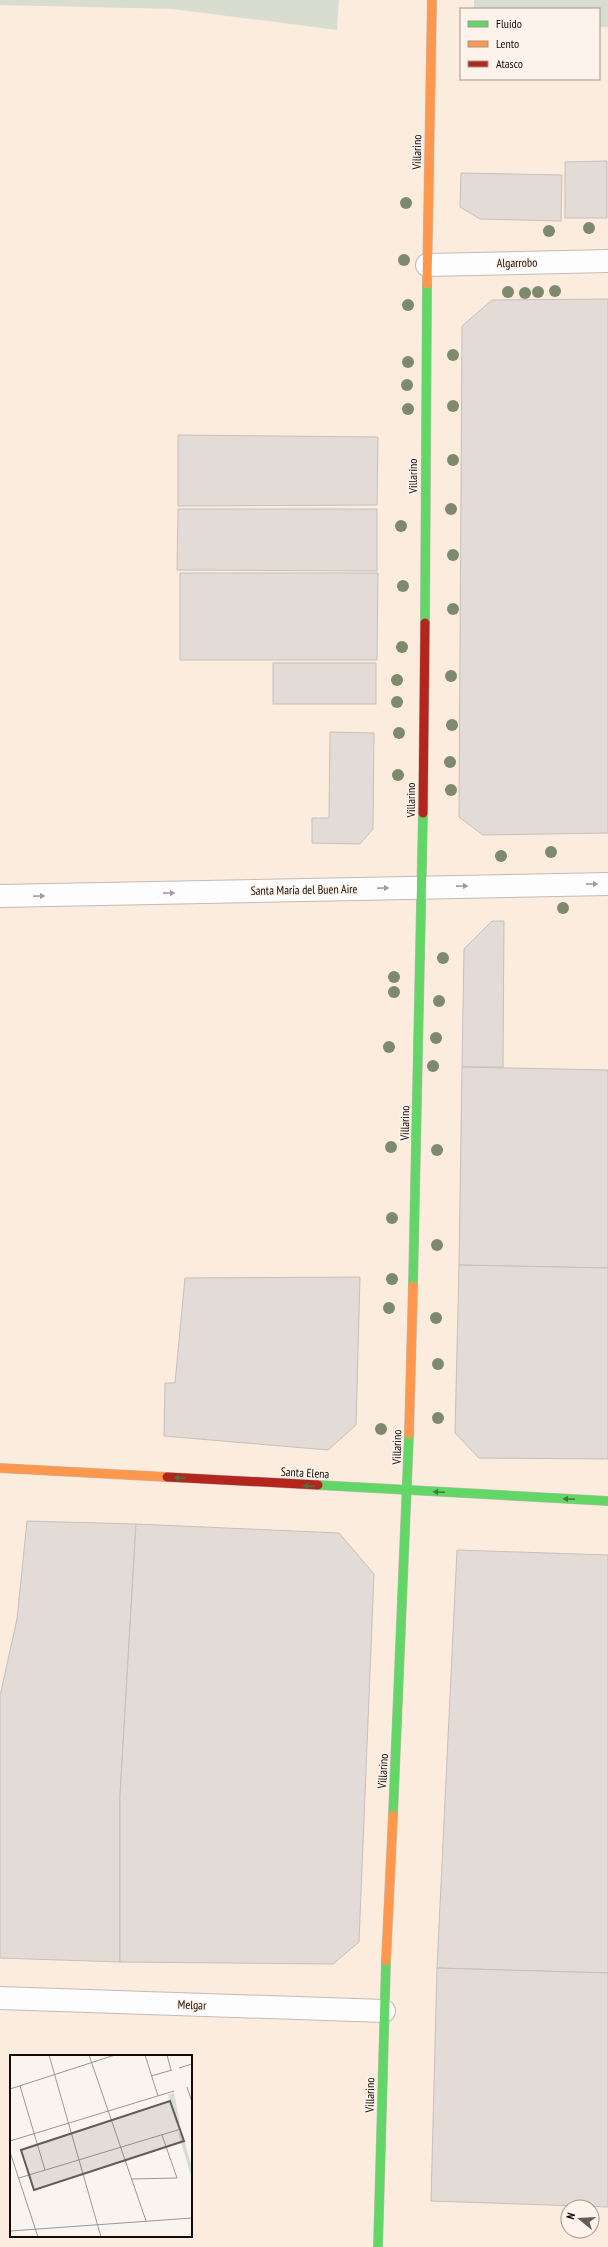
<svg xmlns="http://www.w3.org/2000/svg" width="608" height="2247" viewBox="0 0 608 2247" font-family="'PT Sans Narrow',sans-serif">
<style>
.built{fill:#fcecde;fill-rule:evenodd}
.green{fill:#d8ddd0}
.building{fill:#e3dbd5;stroke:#c6c0bb}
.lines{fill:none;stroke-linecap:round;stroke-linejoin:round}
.street-casing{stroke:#c1bbb6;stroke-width:24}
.fast-casing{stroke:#c1bbb6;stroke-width:10}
.slow-casing{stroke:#c1bbb6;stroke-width:10}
.jam-casing{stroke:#c1bbb6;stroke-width:10}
.street{stroke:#fefdfd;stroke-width:22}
.fast{stroke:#63d668;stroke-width:9}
.slow{stroke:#ff974d;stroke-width:9}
.jam{stroke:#b3261e;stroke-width:9}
.tree{fill:#7e8a6e}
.oneway{fill:#a09d9b}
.oneway2{fill:#3f7b3d}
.labels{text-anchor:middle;stroke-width:3;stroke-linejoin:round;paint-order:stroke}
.street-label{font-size:12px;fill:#120c08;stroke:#fef3eb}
.inset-road{fill:none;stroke:#9d9793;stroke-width:1}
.view{fill:#635d59;fill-opacity:0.15;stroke:#635d59;stroke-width:2}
.inset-edge{fill:none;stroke:#120c08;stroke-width:2}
</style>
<rect width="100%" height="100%" fill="#faf4ef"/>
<path class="built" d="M0 0H608V2247H0ZM461 9H599V79H461ZM11 2056H191V2236H11ZM568 2207H592V2231H568Z"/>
<g class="green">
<polygon points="0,0 339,0 337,30 173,9 0,5"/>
<polygon points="474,0 608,0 608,27 599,27 599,9 474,9"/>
</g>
<g class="building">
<polygon points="607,161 607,218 565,218 565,162"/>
<polygon points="461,173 562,175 561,221 480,219 460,207"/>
<polygon points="608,299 608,833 483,835 459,817 462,326 492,300"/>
<polygon points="178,435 378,437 377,505 178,506"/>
<polygon points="178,509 377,509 377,571 177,570"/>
<polygon points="180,573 378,573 377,660 180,660"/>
<rect x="273" y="663" width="103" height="41"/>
<polygon points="330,732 374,733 373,829 360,844 312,843 312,818 329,818"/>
<polygon points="492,921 504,921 503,1067 462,1067 464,949"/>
<polygon points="462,1067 608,1070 608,1268 459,1265"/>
<polygon points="459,1265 608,1268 608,1459 479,1458 455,1433"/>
<polygon points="360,1277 356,1425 328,1450 164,1436 165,1383 175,1383 185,1278"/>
<polygon points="27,1521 136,1524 120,1796 120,1962 0,1958 0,1696 17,1619"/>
<polygon points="136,1524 339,1533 374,1574 359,1942 333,1964 120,1962 120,1796"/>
<polygon points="457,1550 608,1555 608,1973 437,1968"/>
<polygon points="437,1968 608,1973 608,2207 431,2201"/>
</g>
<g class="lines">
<defs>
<g id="street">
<polyline points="427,265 608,261"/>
<polyline points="0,896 608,884"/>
<polyline points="0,1998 384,2011"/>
</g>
<g id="fast">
<polyline points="425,623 427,284"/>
<polyline points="413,1286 423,813"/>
<polyline points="318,1485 608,1501"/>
<polyline points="393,1815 409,1434"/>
<polyline points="378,2247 386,1961"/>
</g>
<g id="slow">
<polyline points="427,284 432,0"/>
<polyline points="409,1434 413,1286"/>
<polyline points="0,1468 167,1477"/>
<polyline points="386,1961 393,1815"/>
</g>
<g id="jam">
<polyline points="423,813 425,623"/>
<polyline points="167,1477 318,1485"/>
</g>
</defs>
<use href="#street" class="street-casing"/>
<use href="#fast" class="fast-casing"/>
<use href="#slow" class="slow-casing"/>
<use href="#jam" class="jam-casing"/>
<use href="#street" class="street"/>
<use href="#fast" class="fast"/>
<use href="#slow" class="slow"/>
<use href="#jam" class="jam"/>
</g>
<g class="tree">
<circle cx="406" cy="203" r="6"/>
<circle cx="589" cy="228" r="6"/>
<circle cx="549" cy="231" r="6"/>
<circle cx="404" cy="260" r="6"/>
<circle cx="555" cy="291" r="6"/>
<circle cx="508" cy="292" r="6"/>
<circle cx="538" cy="292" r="6"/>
<circle cx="525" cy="293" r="6"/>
<circle cx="408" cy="305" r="6"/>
<circle cx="453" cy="355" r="6"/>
<circle cx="408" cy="362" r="6"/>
<circle cx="407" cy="385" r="6"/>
<circle cx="453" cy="406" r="6"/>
<circle cx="408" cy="409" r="6"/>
<circle cx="453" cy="460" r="6"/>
<circle cx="451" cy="509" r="6"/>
<circle cx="401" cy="526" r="6"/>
<circle cx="453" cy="555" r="6"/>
<circle cx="403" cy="586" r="6"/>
<circle cx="453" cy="609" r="6"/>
<circle cx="402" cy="647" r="6"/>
<circle cx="451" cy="676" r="6"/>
<circle cx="397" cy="680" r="6"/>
<circle cx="397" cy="702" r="6"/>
<circle cx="452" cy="725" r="6"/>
<circle cx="399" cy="733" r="6"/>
<circle cx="450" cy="762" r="6"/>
<circle cx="398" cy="775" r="6"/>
<circle cx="451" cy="790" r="6"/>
<circle cx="551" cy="852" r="6"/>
<circle cx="501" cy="856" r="6"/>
<circle cx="563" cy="908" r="6"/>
<circle cx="443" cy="958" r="6"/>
<circle cx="394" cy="977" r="6"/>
<circle cx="394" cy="992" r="6"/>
<circle cx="439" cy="1001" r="6"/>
<circle cx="436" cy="1038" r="6"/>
<circle cx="389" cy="1047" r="6"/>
<circle cx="433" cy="1066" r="6"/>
<circle cx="391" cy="1147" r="6"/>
<circle cx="437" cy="1150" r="6"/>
<circle cx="392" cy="1218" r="6"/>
<circle cx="437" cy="1245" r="6"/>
<circle cx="392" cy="1279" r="6"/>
<circle cx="389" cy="1308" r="6"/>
<circle cx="436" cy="1318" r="6"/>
<circle cx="438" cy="1364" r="6"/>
<circle cx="438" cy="1418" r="6"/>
<circle cx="381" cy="1429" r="6"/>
</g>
<defs><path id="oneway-solid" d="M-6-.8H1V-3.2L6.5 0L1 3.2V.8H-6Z"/></defs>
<g class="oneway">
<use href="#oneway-solid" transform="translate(592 884) rotate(-1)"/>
<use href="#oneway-solid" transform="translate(462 886) rotate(-1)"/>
<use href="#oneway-solid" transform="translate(383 888) rotate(-1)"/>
<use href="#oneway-solid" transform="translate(169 893) rotate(-1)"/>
<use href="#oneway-solid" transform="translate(39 896) rotate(-1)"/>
</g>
<g class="oneway2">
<use href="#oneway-solid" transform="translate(180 1478) rotate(-177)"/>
<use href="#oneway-solid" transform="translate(309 1486) rotate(-177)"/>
<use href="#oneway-solid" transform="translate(439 1492) rotate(-177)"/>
<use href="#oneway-solid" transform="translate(569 1499) rotate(-177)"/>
</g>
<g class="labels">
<g class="street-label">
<text transform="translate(417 152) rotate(-89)" y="4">Villarino</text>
<text transform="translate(517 263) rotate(-1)" y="4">Algarrobo</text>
<text transform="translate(413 476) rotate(-90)" y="4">Villarino</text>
<text transform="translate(411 800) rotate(-90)" y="4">Villarino</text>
<text transform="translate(304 890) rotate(-1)" y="4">Santa María del Buen Aire</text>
<text transform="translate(405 1123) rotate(-89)" y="4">Villarino</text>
<text transform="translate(397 1447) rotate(-89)" y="4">Villarino</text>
<text transform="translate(305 1473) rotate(3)" y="4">Santa Elena</text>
<text transform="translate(383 1771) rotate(-87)" y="4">Villarino</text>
<text transform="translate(192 2005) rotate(2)" y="4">Melgar</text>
<text transform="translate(370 2095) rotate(-89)" y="4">Villarino</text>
</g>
</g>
<g transform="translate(10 2055)">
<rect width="182" height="182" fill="#faf4ef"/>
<path d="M164 38 170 68 166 69 158 40ZM172 77 182 113V124L168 78Z" fill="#d8ddd0"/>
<path class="inset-road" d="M39 0 91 182M79 0 136 166M135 0 148 41M157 0 161 15M169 13 182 9M141 21 162 15M10 31 35 115M177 32 182 47M0 34 105 0M0 86 164 36M0 97 28 182M9 123 171 74M121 124 167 123 152 80M0 176 182 163"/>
<path class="view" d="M160 46 174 86 24 135 11 95Z"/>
<rect width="182" height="182" class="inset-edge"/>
</g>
<rect x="460" y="8" width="140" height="72" fill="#fef3eb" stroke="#a09790"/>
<rect x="468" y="21" width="20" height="6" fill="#63d668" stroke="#a09790"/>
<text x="496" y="28" font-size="12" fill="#120c08">Fluido</text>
<rect x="468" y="41" width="20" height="6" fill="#ff974d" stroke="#a09790"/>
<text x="496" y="48" font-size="12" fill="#120c08">Lento</text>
<rect x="468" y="61" width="20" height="6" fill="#b3261e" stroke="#a09790"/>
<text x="496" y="68" font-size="12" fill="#120c08">Atasco</text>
<g transform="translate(580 2219) rotate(288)"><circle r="19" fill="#fef3eb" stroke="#a09790"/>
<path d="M0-3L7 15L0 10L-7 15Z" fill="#635d59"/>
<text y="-6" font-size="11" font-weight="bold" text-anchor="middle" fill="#120c08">N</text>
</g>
</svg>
